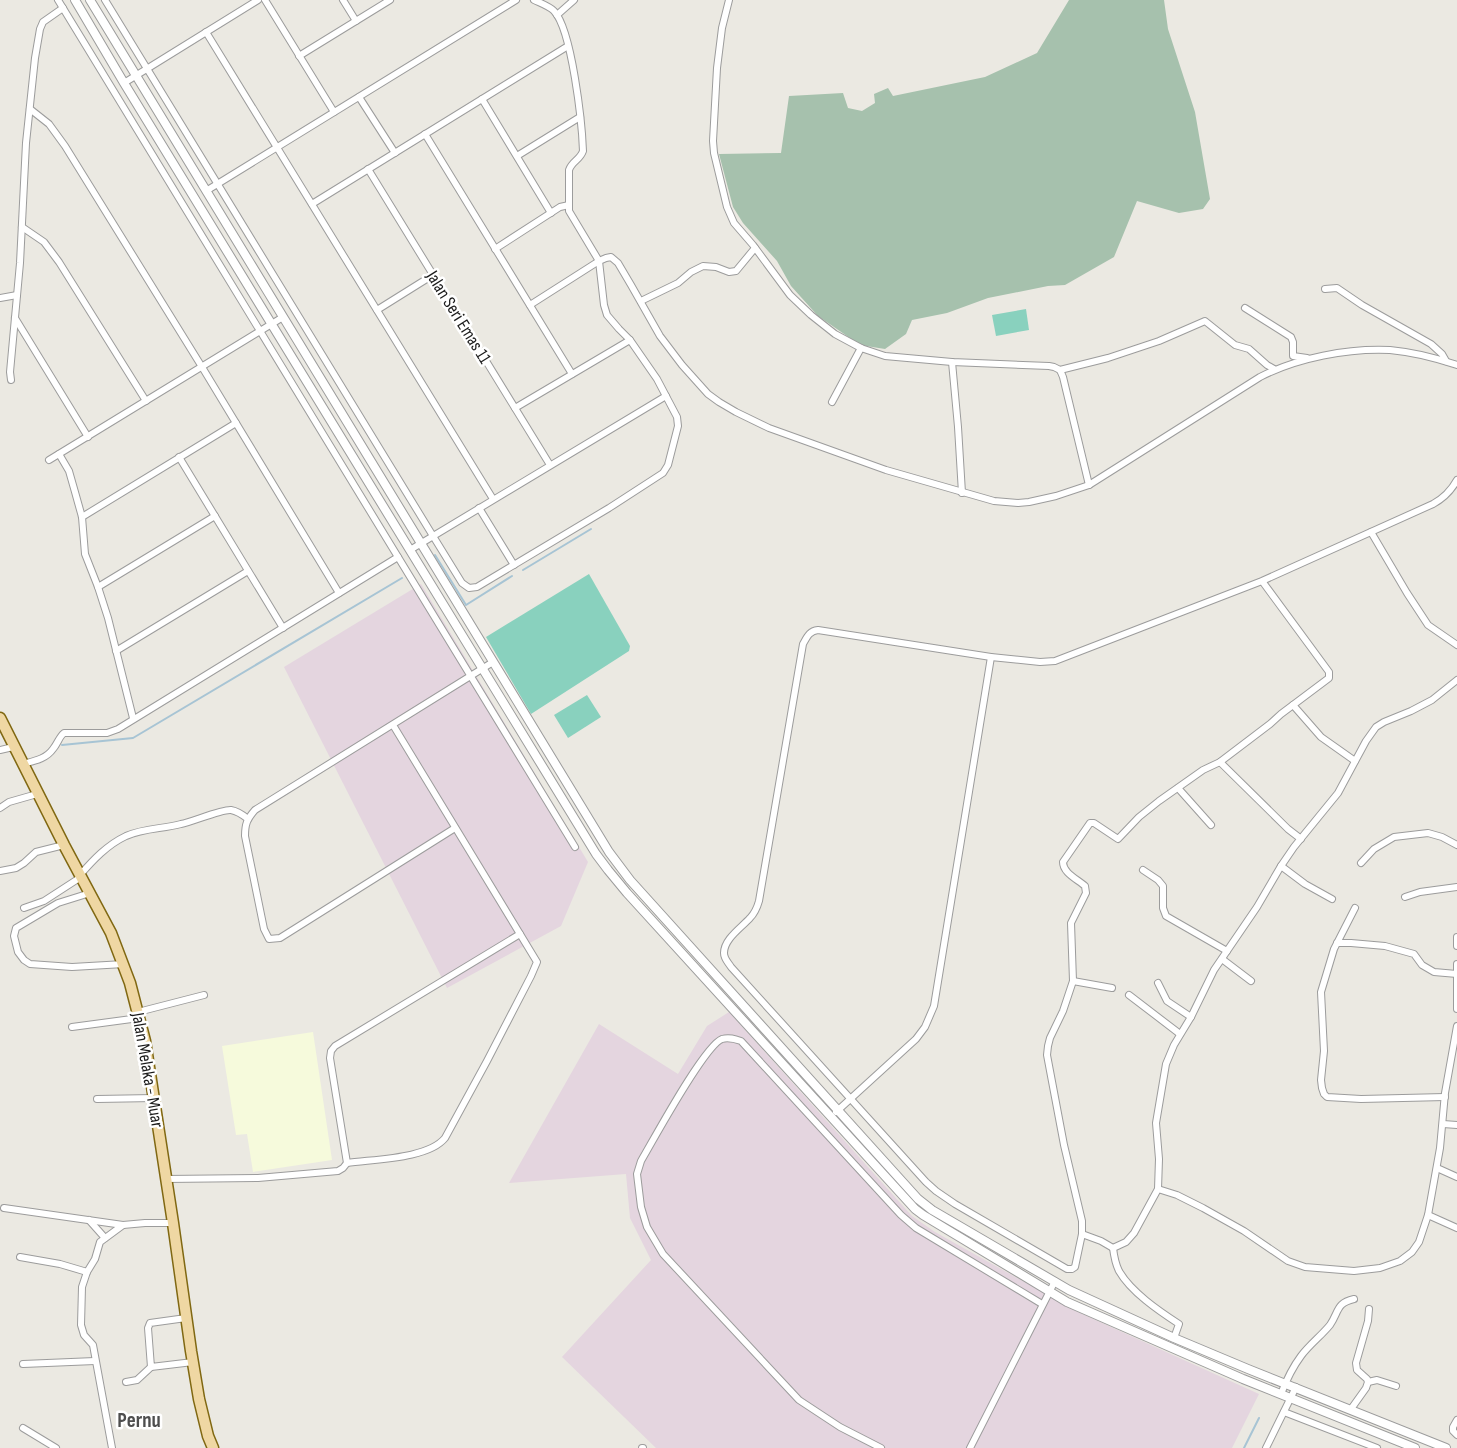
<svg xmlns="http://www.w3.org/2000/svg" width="1457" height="1448" viewBox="0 0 1457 1448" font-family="'Sofia Sans Condensed',sans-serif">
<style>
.industrial{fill:#e4d5df}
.education{fill:#f6fadc}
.cemetery{fill:#a6c1ad}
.pitch{fill:#89d1be}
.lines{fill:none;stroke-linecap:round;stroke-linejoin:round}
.stream{stroke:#a7c4d4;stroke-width:2}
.minor-casing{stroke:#9c9c9c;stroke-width:8}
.tertiary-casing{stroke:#9c9c9c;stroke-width:10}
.primary-casing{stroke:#806812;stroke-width:13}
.minor{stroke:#fff;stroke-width:6}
.tertiary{stroke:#fff;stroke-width:8}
.primary{stroke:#efd7a3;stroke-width:10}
.labels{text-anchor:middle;stroke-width:5;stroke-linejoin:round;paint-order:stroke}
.street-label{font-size:18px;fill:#1b1b1b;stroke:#fff}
.quarter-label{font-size:21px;font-weight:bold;fill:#4e4e4e;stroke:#fff}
</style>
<rect width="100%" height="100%" fill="#ebe9e2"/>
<g class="industrial">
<polygon points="421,584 588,862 561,926 447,988 284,667"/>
<polygon points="729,1012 912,1216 935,1232 1078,1312 1259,1394 1232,1448 656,1448 562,1357 651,1260 630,1218 626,1174 509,1183 599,1024 678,1074 707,1026"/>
</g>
<polygon class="education" points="313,1032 332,1160 253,1172 247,1134 236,1135 222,1046"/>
<polygon class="cemetery" points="1069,0 1164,0 1168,29 1195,112 1210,199 1203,209 1179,213 1137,201 1114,257 1065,285 1048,286 988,298 947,313 912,320 906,334 885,349 860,345 818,316 791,286 777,261 743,223 733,207 719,154 781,153 789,96 843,93 848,108 862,111 875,103 874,94 888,88 893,96 985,77 1037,53"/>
<g class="pitch">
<polygon points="1026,309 1029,330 996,336 992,315"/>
<polygon points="589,574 630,646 629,651 531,714 486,637"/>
<polygon points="587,695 601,717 568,738 554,715"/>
</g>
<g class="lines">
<g class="stream">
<polyline points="435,555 466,605 512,576"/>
<polyline points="523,570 591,529"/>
<polyline points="62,745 133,738 402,578"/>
<polyline points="1244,1448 1259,1418"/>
</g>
<defs>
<g id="minor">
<polyline points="58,0 575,847"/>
<path d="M105 0 433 536 462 583 469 588 477 587 609 508 663 473 668 465 678 426 677 417 657 379 630 340 619 329 607 315 604 305 599 261 569 211V170C572 161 580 160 583 151 582 123 572 30 554 11 549 6 540 3 534 0"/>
<polyline points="265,0 334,112"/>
<polyline points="343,0 356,21"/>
<polyline points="729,0 722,28 717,68 713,141 714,153 727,207 734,223 753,245 790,295 811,315 835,334 861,348 885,356 952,362 1049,366 1054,367 1060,370 1108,358 1159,341 1205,321 1235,345 1249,349 1267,365 1274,369"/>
<polyline points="557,15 574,0"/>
<polyline points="206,32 493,499"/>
<polyline points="299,56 390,0"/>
<polyline points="124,83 258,0"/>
<polyline points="359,97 395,153"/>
<polyline points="482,99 551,213"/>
<polyline points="30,109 49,124 65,146 202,367 339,593"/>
<polyline points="425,134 572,374"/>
<polyline points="517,156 580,117"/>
<polyline points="368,169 550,465"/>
<polyline points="206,191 516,0"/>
<polyline points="312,204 568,46"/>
<polyline points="22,227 44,242 59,262 146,401"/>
<polyline points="495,249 560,207 569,205"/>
<polyline points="1325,289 1337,288 1362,305 1431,344 1442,354 1446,361"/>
<polyline points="0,298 17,295"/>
<polyline points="641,301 678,283 691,272 703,266 716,267 729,272 736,271 755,248"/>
<path d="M530 305 599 261 606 258 611 257 618 263 631 285 660 336 682 365 708 394 719 402 736 412 769 428 886 470 994 501 1018 503 1029 502 1056 496 1089 485 1260 377C1297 358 1348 348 1390 350 1412 352 1436 358 1457 365"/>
<polyline points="1245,308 1291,337 1293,342 1293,356 1307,358"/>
<polyline points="377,310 433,275"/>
<polyline points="15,318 88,437"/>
<polyline points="952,362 958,427 962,493"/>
<polyline points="1060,370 1063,377 1089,485"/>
<polyline points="11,380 10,372 20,263 26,143 35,58 40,29 43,22 63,8"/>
<polyline points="832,402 861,348"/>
<polyline points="515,408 630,340"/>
<polyline points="59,454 69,471 75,492 82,517 85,554 98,587 108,618 133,718"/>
<polyline points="179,457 283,628"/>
<polyline points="49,460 283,317"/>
<polyline points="479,508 514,565"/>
<polyline points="82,517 236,423"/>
<polyline points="1371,532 1407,593 1428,625 1457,645"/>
<polyline points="410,550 666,396"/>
<path d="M1262 581 1329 672V678L1281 714 1270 724 1220 762 1203 770 1159 801 1139 817 1118 839 1094 823H1090L1063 862C1063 873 1077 879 1085 886L1086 893 1071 923 1073 981 1063 1011 1050 1038 1048 1046 1047 1055 1064 1145 1082 1221V1234L1075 1267 1072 1269H1067L955 1204 936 1191 926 1182 731 967C728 962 724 959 724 953 724 939 741 928 750 918 755 913 757 908 759 901L803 644C807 637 809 631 818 630L991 657 1040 662 1055 661 1262 581 1433 504C1444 498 1451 491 1457 480"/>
<polyline points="98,587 215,516"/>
<polyline points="116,651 248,571"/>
<polyline points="1293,705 1321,737 1355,761"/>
<polyline points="0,750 13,747"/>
<polyline points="1220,762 1288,829 1301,839"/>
<path d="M23 764C34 761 46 759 53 749 58 743 59 737 64 733H107L118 729 398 557"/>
<polyline points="1178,788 1211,825"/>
<polyline points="0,808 9,802 37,794"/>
<path d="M455 828 280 938 269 939 264 929 245 836C245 824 247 819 255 810L493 662"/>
<polyline points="1361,863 1374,849 1394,837 1428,833 1442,837 1457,845"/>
<polyline points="1281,866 1305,884 1332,899"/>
<polyline points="1143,870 1158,880 1163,886 1163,908 1166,916 1227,951"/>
<polyline points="0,871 16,868 24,863 36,852 64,845"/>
<path d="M80 875C93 860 107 845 126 836 144 828 163 829 181 824 192 822 222 809 231 810 237 811 243 815 248 819"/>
<polyline points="90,893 58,903 16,928 14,936 18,952 24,960 30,964 72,967 124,964"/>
<polyline points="1405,897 1420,892 1457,887"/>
<polyline points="24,908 44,901 81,877"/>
<polyline points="1355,908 1334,949 1321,992 1324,1051 1321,1080 1322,1088 1324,1094 1327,1097 1361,1099 1445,1097"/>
<polyline points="1457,937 1457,946"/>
<polyline points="1337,943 1351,943 1385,946 1414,954 1422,965 1434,972 1457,974"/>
<polyline points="1222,959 1251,981"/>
<polyline points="1457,964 1457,1009"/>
<polyline points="1073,981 1112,988"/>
<polyline points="1158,983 1167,1001 1191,1017"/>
<polyline points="1129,995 1180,1034"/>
<polyline points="138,1012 204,995"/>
<polyline points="72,1027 139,1018"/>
<polyline points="97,1099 154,1098"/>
<polyline points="836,1112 916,1039 925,1027 934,1006 991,657"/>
<polyline points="1443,1124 1457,1125"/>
<polyline points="347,1163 330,1058 331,1051 335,1046 520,934"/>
<polyline points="1437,1168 1457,1177"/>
<path d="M166 1179 258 1178 338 1171 343 1168 347 1163C374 1159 428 1159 445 1138L487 1061 531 976 537 962 393 725"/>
<polyline points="1158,1189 1177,1195 1203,1208 1244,1231 1288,1261 1305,1267 1354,1271 1380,1268 1400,1261 1412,1252 1419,1242 1428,1215 1440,1148 1445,1093 1457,1026"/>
<polyline points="4,1208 123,1225"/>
<polyline points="1428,1215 1457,1228"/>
<polyline points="89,1220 105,1238"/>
<polyline points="1082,1234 1101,1241 1113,1248"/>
<polyline points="1113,1248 1126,1242 1134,1233 1158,1189 1159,1159 1156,1123 1166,1064 1174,1045 1191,1017 1214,970 1257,907 1281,866 1294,847 1338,793 1366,741 1376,727 1384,722 1411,711 1432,700 1457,680"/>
<path d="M1113 1248C1114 1256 1115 1263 1119 1271 1131 1292 1159 1311 1179 1324L1174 1338"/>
<polyline points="20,1257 60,1264 87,1272"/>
<polyline points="186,1318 150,1323 148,1328 151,1367 193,1362"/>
<polyline points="23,1364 95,1361"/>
<polyline points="126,1382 137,1380 151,1367"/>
<polyline points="1368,1382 1377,1380 1396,1386"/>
<path d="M1281 1394C1286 1381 1292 1368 1301 1356 1309 1345 1321 1336 1330 1325 1339 1312 1336 1303 1354 1299"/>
<polyline points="1351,1409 1366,1388 1368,1382 1367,1379 1357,1370 1356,1363 1368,1321 1369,1309"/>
<polyline points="1284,1412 1377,1448"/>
<polyline points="1457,1420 1453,1427 1453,1431 1457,1435"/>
<polyline points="23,1428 56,1448"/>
<polyline points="112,1448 93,1345 84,1335 81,1325 82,1287 87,1272 95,1259 100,1242 123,1225 145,1223 173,1223"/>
<polyline points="642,1448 643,1448"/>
<path d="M881 1448 840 1427 799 1400 663 1254 647 1227 641 1207 637 1174 641 1161C654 1139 704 1046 722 1039 729 1037 735 1039 741 1041L901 1215 916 1228 1042 1304"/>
<polyline points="970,1448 1055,1281"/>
<polyline points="1266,1448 1296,1387"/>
</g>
<g id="tertiary">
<polyline points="75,0 124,83 596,854 608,870 627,893 915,1209 923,1215 1067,1302 1243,1379 1415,1448"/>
<polyline points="90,0 609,852 630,880 918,1199 932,1210 1069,1290 1174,1338 1248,1369 1446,1448"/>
</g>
<polyline id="primary" points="0,718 64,845 111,933 130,983 145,1041 173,1223 191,1351 199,1399 208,1436 213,1448"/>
</defs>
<use href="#minor" class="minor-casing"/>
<use href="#tertiary" class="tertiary-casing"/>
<use href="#primary" class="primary-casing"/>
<use href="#minor" class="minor"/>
<use href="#tertiary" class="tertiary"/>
<use href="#primary" class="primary"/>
</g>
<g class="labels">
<g class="street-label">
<text transform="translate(459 317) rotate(58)" y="6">Jalan Seri Emas 11</text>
<text transform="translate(148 1070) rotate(80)" y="6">Jalan Melaka - Muar</text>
</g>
<g class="quarter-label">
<text x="139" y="1427">Pernu</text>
</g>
</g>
</svg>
